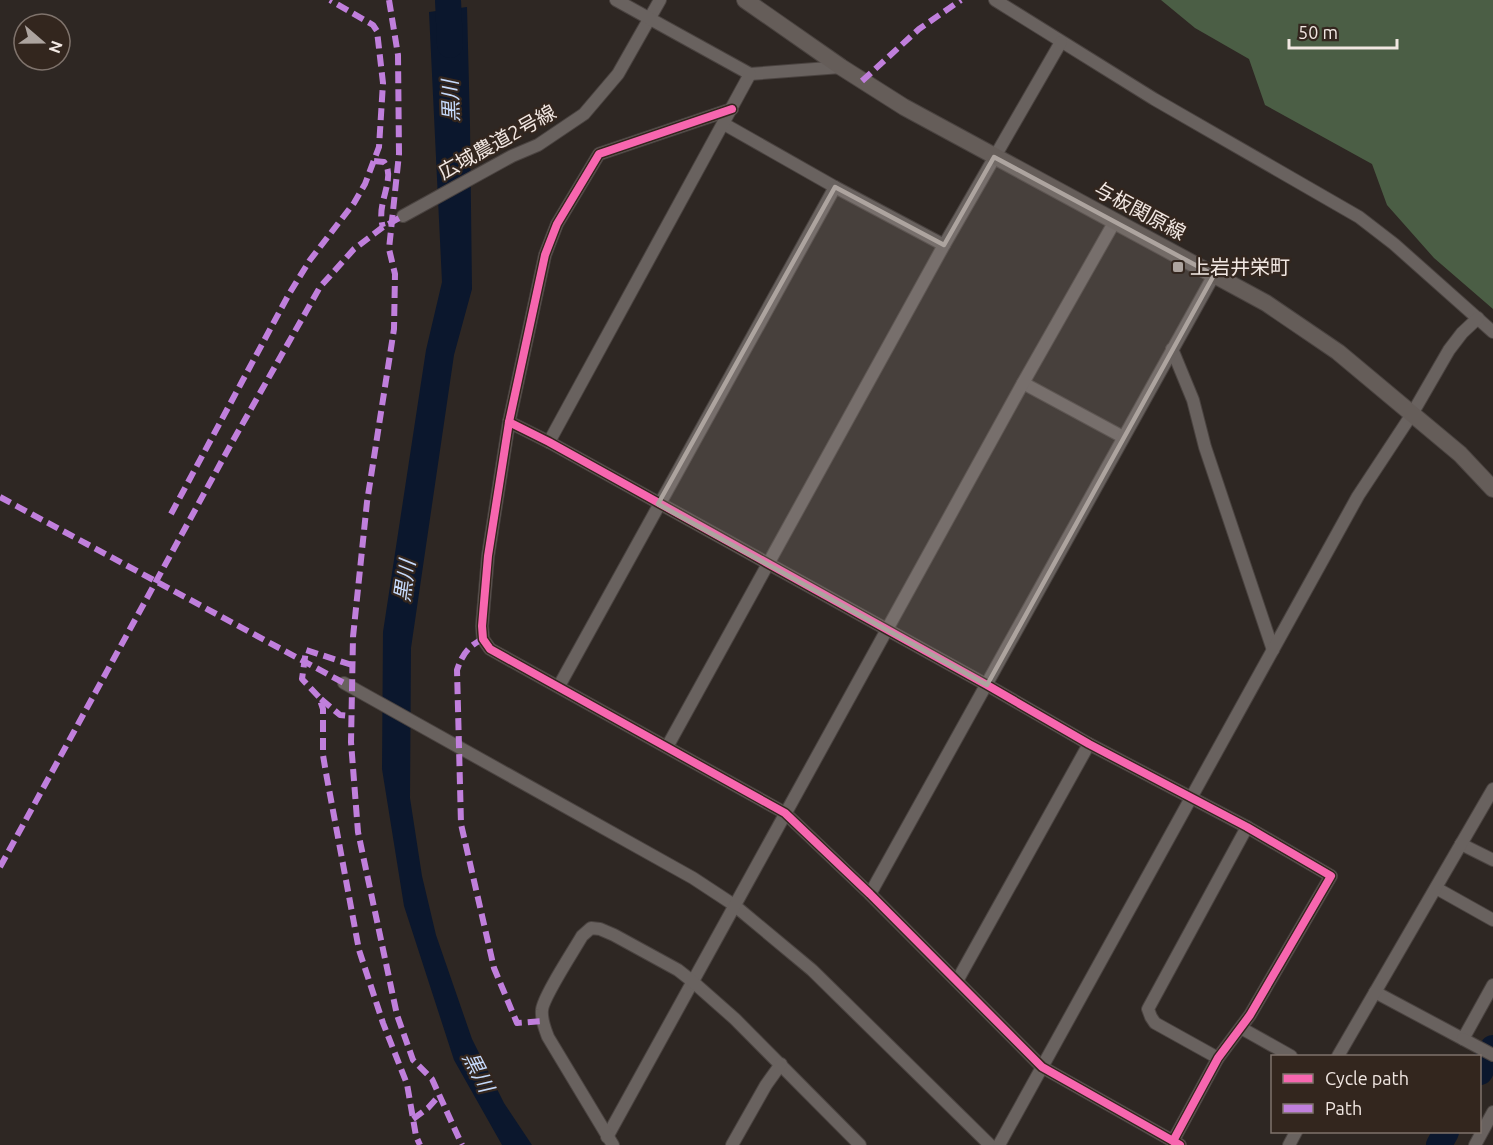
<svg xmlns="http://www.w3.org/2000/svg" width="1493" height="1145" viewBox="0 0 1493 1145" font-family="Ubuntu,'Noto Sans JP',sans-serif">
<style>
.forest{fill:#4b5e45}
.water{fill:#0b172d}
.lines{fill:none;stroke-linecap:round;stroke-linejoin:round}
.river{stroke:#0b172d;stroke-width:26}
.street-casing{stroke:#4a4340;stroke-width:14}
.secondary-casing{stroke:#4a4340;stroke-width:18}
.street{stroke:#69625f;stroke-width:12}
.secondary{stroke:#655d59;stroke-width:16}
.quiet{stroke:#c07fdc;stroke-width:6;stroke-dasharray:12 6;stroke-linecap:butt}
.cycleway-casing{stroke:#33261e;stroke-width:11}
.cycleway{stroke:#f766af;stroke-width:8}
.marked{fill:#ada49f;fill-opacity:0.2;stroke:#ada49f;stroke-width:4.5;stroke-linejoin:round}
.poi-dot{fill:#ada49f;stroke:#33261e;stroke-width:2}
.labels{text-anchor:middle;stroke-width:4.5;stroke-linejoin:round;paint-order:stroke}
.street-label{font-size:20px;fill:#f1e7e2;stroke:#33261e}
.poi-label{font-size:20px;fill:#f1e7e2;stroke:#33261e;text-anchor:start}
.water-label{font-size:21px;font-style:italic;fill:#c5d9fa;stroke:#33261e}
</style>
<rect width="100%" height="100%" fill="#2e2723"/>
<polygon class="forest" points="1161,0 1493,0 1493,309 1434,258 1387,205 1372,164 1265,105 1249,59 1195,28"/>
<polygon class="water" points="467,7 470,126 472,289 454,355 411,648 410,798 422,876 436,935 472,1039 504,1103 532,1145 502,1145 454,1060 404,906 382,769 383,632 426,350 442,282 429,12"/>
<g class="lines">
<g class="river">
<polyline points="448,0 450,45"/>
<polyline points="1480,1072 1493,1048"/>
<polyline points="1439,1145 1446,1132"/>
</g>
<defs>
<g id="street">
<polyline points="995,0 1154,99 1359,217 1394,244 1493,332"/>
<polyline points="750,74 841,67"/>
<polyline points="732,109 599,154 557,224 545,255 509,422 488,556 482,626 483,639 490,649 785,813 870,894 1042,1067 1180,1145"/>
<polyline points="724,124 835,187 944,245"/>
<polyline points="403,216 512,156 538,145 584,114 618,74 660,0"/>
<polyline points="1172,349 1193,400 1205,447 1273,650"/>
<polyline points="1023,383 1123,437"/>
<polyline points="509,422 549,442 987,685 1089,744 1247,827 1331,876 1250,1015 1218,1058 1173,1141"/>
<polyline points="549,442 750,74 616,0"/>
<polyline points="344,683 693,878 734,905 812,970 990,1145"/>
<polyline points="559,686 835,187"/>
<polyline points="667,747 944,245 1061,42"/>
<polyline points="1461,844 1493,860"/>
<polyline points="1436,888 1493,920"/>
<polyline points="870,894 1214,275"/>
<polyline points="957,981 1089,744"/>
<polyline points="1375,992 1463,1039 1493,985"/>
<polyline points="1241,1028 1291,1056"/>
<polyline points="1463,1039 1493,1055"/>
<polyline points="1338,1056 1493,789"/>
<polyline points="1218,1058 1155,1023 1151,1017 1148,1009 1247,827"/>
<polyline points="607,1137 1023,383 1115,221"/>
<path d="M613 1145 548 1037C545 1029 541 1020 542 1010 543 997 574 950 582 936L591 928 600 929 614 935 678 970 692 981 735 1019 860 1145"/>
<polyline points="732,1145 766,1085 781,1064"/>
<polyline points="999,1145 1358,496 1412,414 1449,350 1462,333 1478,318"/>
<polyline points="1289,1145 1296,1132"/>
<polyline points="1475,1145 1493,1112"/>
</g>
<polyline id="secondary" points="745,0 841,67 904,107 1266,303 1338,352 1460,454 1493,489"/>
</defs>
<use href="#street" class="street-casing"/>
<use href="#secondary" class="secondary-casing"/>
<use href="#street" class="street"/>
<use href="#secondary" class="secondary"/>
<g class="quiet">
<polyline points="389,0 398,55 399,154 389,249 395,274 394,329 367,502 353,637 351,742 358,832 397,1015 413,1060 432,1079 462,1145"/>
<polyline points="862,81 919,29 961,0"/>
<path d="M374 161 384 162C397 178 375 204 383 227"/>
<polyline points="0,497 344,683"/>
<polyline points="171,514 289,294 310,260 354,203 365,184 379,147 383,83 377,31 373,25 330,0"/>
<path d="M483 639C468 646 462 655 457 670L461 824 494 968 517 1023 542 1021"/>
<polyline points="352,665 306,650 302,679 319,697 323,709 323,755 326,773 359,950 383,1023 407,1084 416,1136 420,1145"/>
<polyline points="321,699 340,715 350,716"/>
<polyline points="0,867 230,446 320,287 354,249 383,227 403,216"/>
<polyline points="413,1119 428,1108 438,1097"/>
</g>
<defs>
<g id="cycleway">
<polyline points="732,109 599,154 557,224 545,255 509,422 488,556 482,626 483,639 490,649 785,813 870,894 1042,1067 1180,1145"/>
<polyline points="509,422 549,442 987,685 1089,744 1247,827 1331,876 1250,1015 1218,1058 1173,1141"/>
</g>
</defs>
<use href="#cycleway" class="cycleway-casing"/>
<use href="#cycleway" class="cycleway"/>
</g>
<path class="marked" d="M994 157 1214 275 987 685 658 504 835 187 944 245Z"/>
<rect class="poi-dot" x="1172" y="261" width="12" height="12" rx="3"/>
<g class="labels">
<g class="street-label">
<text transform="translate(497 142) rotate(-29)" y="7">広域農道2号線</text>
<text transform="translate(1140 211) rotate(28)" y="7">与板関原線</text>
</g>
<g class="poi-label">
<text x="1190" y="274">上岩井栄町</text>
</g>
<g class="water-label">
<text transform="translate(451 101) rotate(-92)" y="7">黒川</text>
<text transform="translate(405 581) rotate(-82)" y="7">黒川</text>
<text transform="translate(478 1072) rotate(63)" y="7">黒川</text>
</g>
</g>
<rect x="1271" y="1055" width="210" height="78" fill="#33261e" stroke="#7f736c" stroke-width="1.5"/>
<rect x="1283" y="1074" width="30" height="9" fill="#f766af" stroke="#7f736c" stroke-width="1.5"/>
<text x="1325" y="1085" font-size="18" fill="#f1e7e2">Cycle path</text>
<rect x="1283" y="1104" width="30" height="9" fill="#c07fdc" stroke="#7f736c" stroke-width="1.5"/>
<text x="1325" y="1115" font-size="18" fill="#f1e7e2">Path</text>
<g transform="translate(42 42) rotate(110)"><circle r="28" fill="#33261e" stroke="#7f736c" stroke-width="1.5"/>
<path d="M0-4.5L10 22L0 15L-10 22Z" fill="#ada49f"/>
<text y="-9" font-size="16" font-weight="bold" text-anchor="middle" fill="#f1e7e2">N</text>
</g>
<path d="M1289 39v9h108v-9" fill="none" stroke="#f1e7e2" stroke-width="3"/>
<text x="1298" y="39" font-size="18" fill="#f1e7e2" stroke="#33261e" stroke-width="4.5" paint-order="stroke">50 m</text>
</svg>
